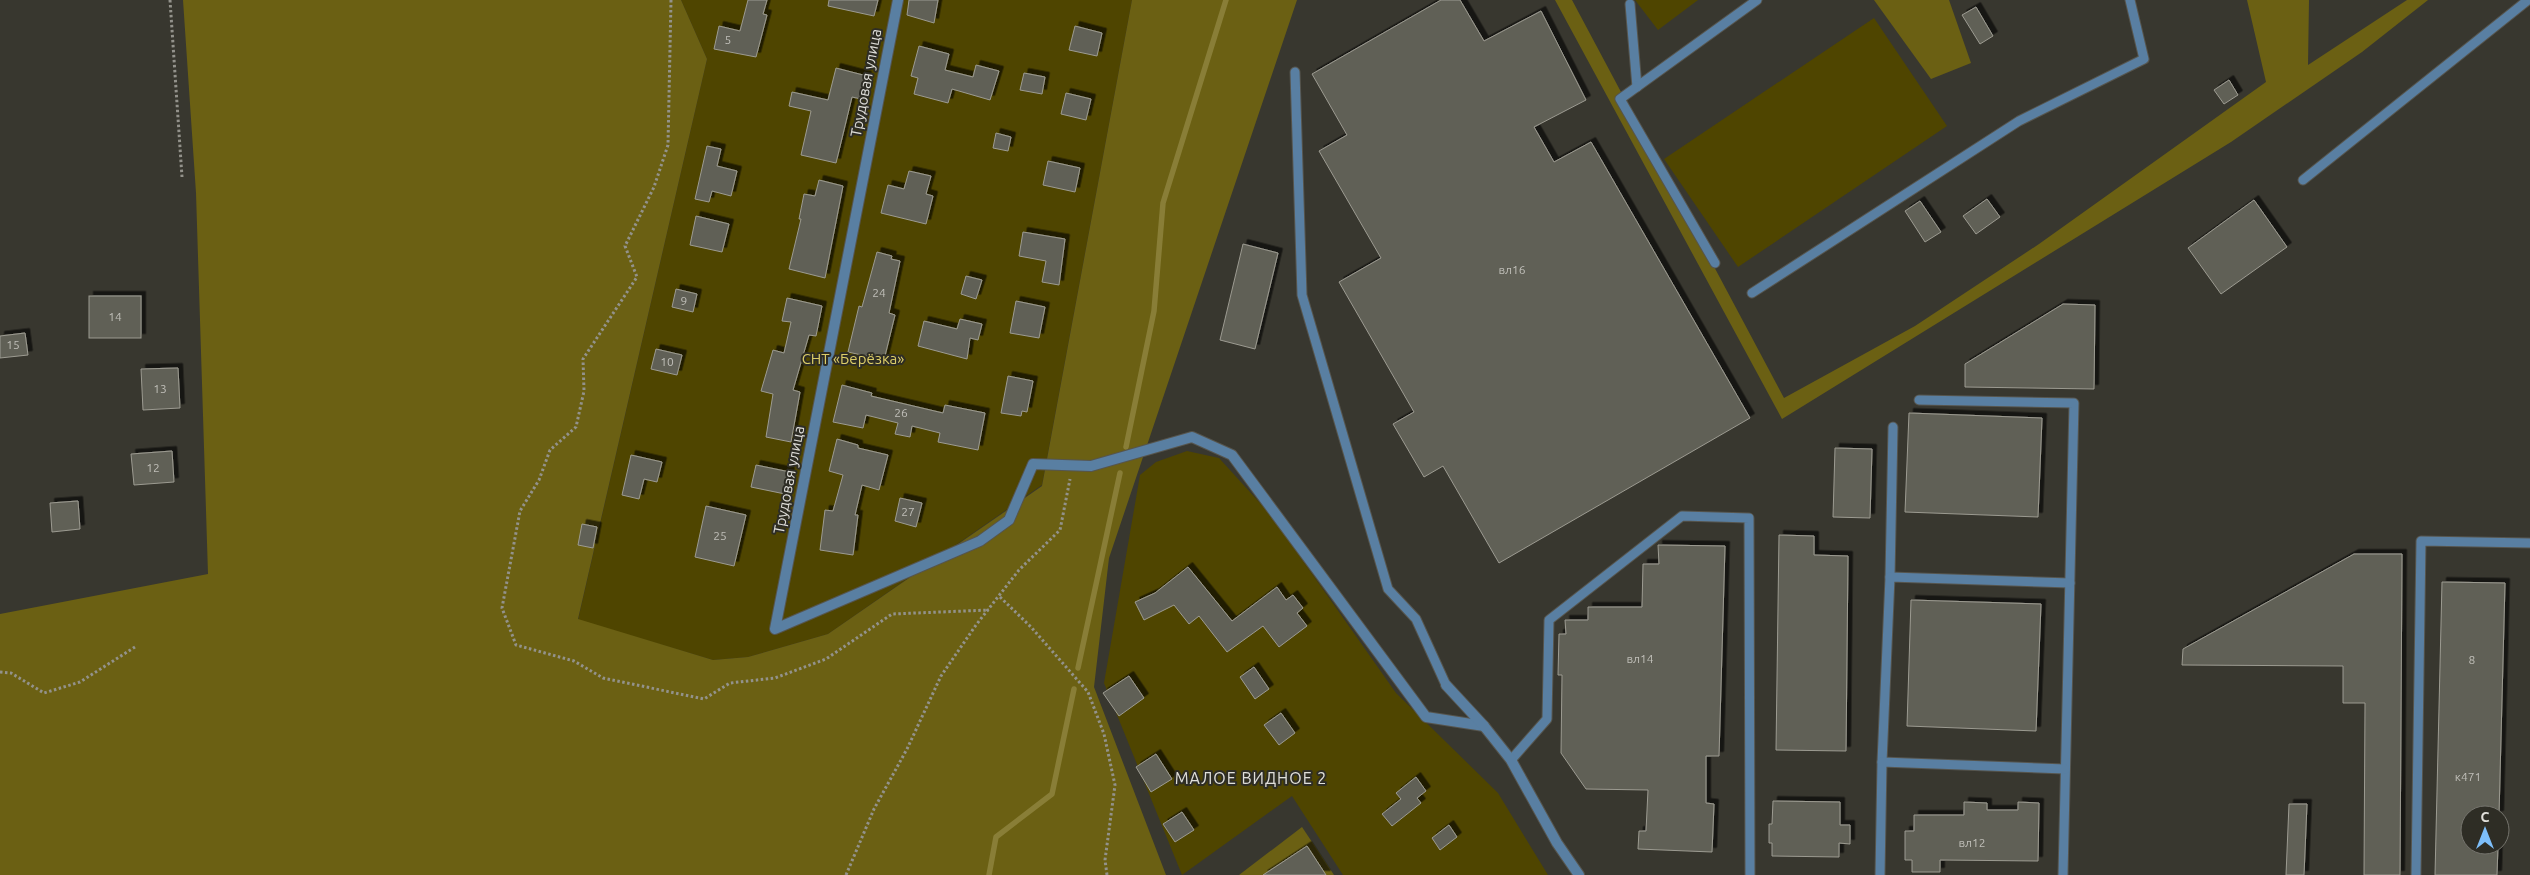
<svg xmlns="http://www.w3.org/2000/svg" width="2530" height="875" viewBox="0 0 2530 875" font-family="Ubuntu,sans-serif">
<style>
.green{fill:#4f4500}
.forest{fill:#6b6013}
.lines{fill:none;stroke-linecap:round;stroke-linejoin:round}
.stream{stroke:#897e37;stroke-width:5.5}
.building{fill:#616057;stroke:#9c9b91;filter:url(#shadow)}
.service-casing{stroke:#56554e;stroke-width:11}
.minor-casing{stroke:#56554e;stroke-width:12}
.path{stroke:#93928b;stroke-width:3;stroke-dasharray:2.5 2.5;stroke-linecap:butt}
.service{stroke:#597fa2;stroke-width:9}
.minor{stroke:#597fa2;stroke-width:10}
.labels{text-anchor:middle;stroke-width:4;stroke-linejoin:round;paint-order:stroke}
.number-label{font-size:12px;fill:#c0bfb9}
.street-label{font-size:15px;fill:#e0dfda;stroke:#2e2d25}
.park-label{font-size:15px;fill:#dccd68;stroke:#2e2d25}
.neighbourhood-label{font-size:16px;letter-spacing:1px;fill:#e0dfda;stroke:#2e2d25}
</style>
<defs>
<filter id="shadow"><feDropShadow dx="4.5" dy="-4.5" stdDeviation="0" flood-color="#0009"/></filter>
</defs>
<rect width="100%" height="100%" fill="#38372f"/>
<g class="green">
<polygon points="681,0 1132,0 1042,485 828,634 748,657 713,660 578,620 707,59"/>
<polygon points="1635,0 1698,0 1658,30"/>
<polygon points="1874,18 1947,126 1738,267 1664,159"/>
<polygon points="1187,451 1219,458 1270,514 1396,693 1498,793 1548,875 1343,875 1292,796 1182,875 1104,683 1140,475 1156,462"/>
</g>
<g class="forest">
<polygon points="183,0 681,0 707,59 578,619 713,660 748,657 828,634 1042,486 1132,0 1297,0 1109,558 1094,687 1166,875 0,875 0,614 208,574 196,193"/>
<polygon points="1555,0 1572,0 1784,398 1915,326 2039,244 2266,82 2247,0 2309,0 2308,65 2407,0 2428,0 2362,52 2231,142 1782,419"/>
<polygon points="1874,0 1949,0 1971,63 1931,79"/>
<polygon points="1302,827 1334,875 1239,875"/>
</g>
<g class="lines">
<g class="stream">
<polyline points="1126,447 1154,311 1163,203 1226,0"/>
<polyline points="1078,668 1120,473"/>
<polyline points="989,875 996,837 1052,794 1074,689"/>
</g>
</g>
<g class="building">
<polygon points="748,0 767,0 763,14 767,15 756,57 714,49 719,26 740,31"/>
<polygon points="829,0 878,0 874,16 828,6"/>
<polygon points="909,0 938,0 934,23 907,15"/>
<polygon points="1441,0 1460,0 1484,41 1541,11 1586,100 1534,127 1554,162 1591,142 1750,418 1499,563 1443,466 1424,477 1393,424 1414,412 1339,282 1381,258 1319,151 1347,135 1312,74"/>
<polygon points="1976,7 1993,36 1980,44 1962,15"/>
<polygon points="1075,26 1102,33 1097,56 1069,50"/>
<polygon points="919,46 949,54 945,70 973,77 976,65 999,71 990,100 952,89 948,103 914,94 918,78 911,76"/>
<polygon points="836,68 867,76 861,99 852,97 836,163 801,155 811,111 789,106 792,92 828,100"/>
<polygon points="1024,73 1045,77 1042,94 1020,90"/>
<polygon points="2229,80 2238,95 2224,104 2214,90"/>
<polygon points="1066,93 1091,99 1086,120 1061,114"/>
<polygon points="996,133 1011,137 1008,151 993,148"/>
<polygon points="707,146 721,149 717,166 737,171 731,196 712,191 709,202 695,199"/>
<polygon points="1048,161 1080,168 1075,192 1043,185"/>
<polygon points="909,171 931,176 926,194 933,196 926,224 881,213 888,185 904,189"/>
<polygon points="819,180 843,186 825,278 789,269 801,219 799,219 804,194 815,196"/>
<polygon points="1987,199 2000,217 1976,234 1963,216"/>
<polygon points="2254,200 2287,247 2221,294 2188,248"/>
<polygon points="1920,201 1941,232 1925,242 1905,211"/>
<polygon points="696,216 729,224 722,252 690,245"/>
<polygon points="1023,232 1065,239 1059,285 1042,282 1046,261 1019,256"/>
<polygon points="1243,244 1278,253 1255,349 1220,340"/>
<polygon points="877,252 892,256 891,259 900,261 889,313 895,315 884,360 848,352 859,306 862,307"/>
<polygon points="966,276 982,280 976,299 961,294"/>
<polygon points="676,289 697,294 693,312 672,307"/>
<rect x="89" y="296" width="52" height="42"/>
<polygon points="787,298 822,306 816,336 809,335 793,390 800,392 791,442 766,437 773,394 761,391 773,350 784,353 791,322 782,321"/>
<polygon points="1016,301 1045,307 1039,338 1010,333"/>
<polygon points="2063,304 2095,305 2094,389 1965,387 1965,364"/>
<polygon points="960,319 982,324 978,340 970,338 967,359 918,346 924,321 957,329"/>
<polygon points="25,333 28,355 0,358 0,336"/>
<polygon points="656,349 682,355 677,375 651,369"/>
<polygon points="178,368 180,408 143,410 141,369"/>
<polygon points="1008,376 1033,381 1027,412 1022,411 1021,416 1001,413"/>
<polygon points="842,385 872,393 871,396 943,413 945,405 985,413 978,450 938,442 940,433 912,426 910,437 895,434 898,423 866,415 863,428 833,422"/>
<polygon points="1909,413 2042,418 2038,517 1905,512"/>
<polygon points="837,439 858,445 858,448 888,455 879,490 862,485 855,515 858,515 853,555 820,550 825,510 833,511 843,475 829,471"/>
<polygon points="1835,448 1872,449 1870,518 1833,517"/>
<polygon points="172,451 174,482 134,485 131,454"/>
<polygon points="631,455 662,462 657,482 644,479 639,499 622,495"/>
<polygon points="756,465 790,472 785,494 751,487"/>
<polygon points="900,498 922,503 916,527 895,521"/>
<polygon points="78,501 80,529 52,532 50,503"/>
<polygon points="706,506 746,515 734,566 695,557"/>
<polygon points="582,524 597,527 593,548 578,545"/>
<polygon points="1779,535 1814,536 1814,555 1848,556 1846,751 1776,750"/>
<polygon points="1658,545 1725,546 1719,756 1706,756 1706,803 1714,804 1712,852 1638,849 1639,831 1646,831 1648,790 1586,789 1561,753 1562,675 1558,675 1559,634 1566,634 1565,620 1588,620 1588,607 1642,607 1643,564 1659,564"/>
<polygon points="2354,554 2402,554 2400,875 2364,875 2365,703 2343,703 2343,666 2182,665 2183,649"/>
<polygon points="1188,567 1232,621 1277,587 1286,600 1293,595 1303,608 1297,613 1307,626 1279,647 1263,626 1227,652 1199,616 1189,624 1174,605 1144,620 1135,602 1155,593"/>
<polygon points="2442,582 2505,583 2499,815 2470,815 2470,845 2498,845 2497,875 2435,875"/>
<polygon points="1911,600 2041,604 2036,731 1907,726"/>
<polygon points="1254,667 1269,689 1255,699 1240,677"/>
<polygon points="1129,676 1144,698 1119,716 1103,693"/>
<polygon points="1281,713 1295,733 1279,745 1264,725"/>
<polygon points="1156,754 1172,779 1151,792 1136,767"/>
<polygon points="1416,777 1426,791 1417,798 1421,803 1392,826 1382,814 1401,799 1396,793"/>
<polygon points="1773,801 1840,802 1840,825 1850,825 1850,844 1839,843 1839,857 1772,856 1772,843 1769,843 1769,824 1772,824"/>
<polygon points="1964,802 1987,803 1987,810 2018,810 2018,802 2039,803 2038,861 1940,860 1940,872 1912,872 1912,860 1905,860 1905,831 1914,831 1914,815 1964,815"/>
<polygon points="2289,804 2307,804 2304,875 2286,875"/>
<polygon points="1182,812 1194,830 1175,842 1163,824"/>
<polygon points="1449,825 1457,837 1440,850 1432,838"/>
<polygon points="1307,846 1326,875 1263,875"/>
</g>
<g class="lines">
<defs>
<g id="service">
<polyline points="1630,4 1637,87"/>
<polyline points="1295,72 1302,295 1388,589 1416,619 1446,685"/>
<polyline points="2303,180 2528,0"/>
<polyline points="1715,263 1620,99 1757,0"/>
<polyline points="1752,293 2019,121 2144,59 2130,0"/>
<polyline points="1919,400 2074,403 2063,875"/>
<polyline points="1890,577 1893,427"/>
<polyline points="1511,760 1547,719 1549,620 1682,516 1749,518 1750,875"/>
<polyline points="1882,762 1890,577 2070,583"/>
<polyline points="1880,875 1882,762 2065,769"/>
<polyline points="2416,875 2421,541 2530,543"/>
</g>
<g id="minor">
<polyline points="898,0 775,629 980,541 1009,520 1033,464 1091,466 1192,437 1232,455 1426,717 1484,726"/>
<polyline points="1446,685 1484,726 1511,760 1557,843 1579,875"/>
</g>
</defs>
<use href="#service" class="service-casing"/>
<use href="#minor" class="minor-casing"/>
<g class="path">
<polyline points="170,0 182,177"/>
<polyline points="671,0 668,145 654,187 625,246 637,277 583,359 584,391 576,427 550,450 539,480 520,511 502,608 516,645 574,661 603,678 704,699 730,683 775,678 826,659 892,614 989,610"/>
<polyline points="1000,597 1031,627 1088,692 1104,734 1115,785 1105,860 1107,875"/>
<polyline points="0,672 11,673 44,693 80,682 135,647"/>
<polyline points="846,875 874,809 907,749 941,676 976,625 1019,570 1060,530 1070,479"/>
</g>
<use href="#service" class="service"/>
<use href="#minor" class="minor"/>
</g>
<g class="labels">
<g class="number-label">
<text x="728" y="44">5</text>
<text x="1512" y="274">вл16</text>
<text x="879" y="297">24</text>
<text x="684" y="305">9</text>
<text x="115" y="321">14</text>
<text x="13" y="349">15</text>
<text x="667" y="366">10</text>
<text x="160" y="393">13</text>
<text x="901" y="417">26</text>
<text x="153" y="472">12</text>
<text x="908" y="516">27</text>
<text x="720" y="540">25</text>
<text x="1640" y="663">вл14</text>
<text x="2472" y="664">8</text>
<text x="2468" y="781">к471</text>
<text x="1972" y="847">вл12</text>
</g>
<g class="street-label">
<text transform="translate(866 83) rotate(-79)" y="5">Трудовая улица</text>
<text transform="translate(789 480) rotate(-79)" y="5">Трудовая улица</text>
</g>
<g class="park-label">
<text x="853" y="364">СНТ «Берёзка»</text>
</g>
<g class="neighbourhood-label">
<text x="1251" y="784">МАЛОЕ ВИДНОЕ 2</text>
</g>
</g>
<g transform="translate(2485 830)"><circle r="24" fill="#2e2d25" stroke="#75746d"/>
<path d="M0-4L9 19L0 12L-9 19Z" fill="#7dbef9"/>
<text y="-8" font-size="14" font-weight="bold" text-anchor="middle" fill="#e0dfda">С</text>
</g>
</svg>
